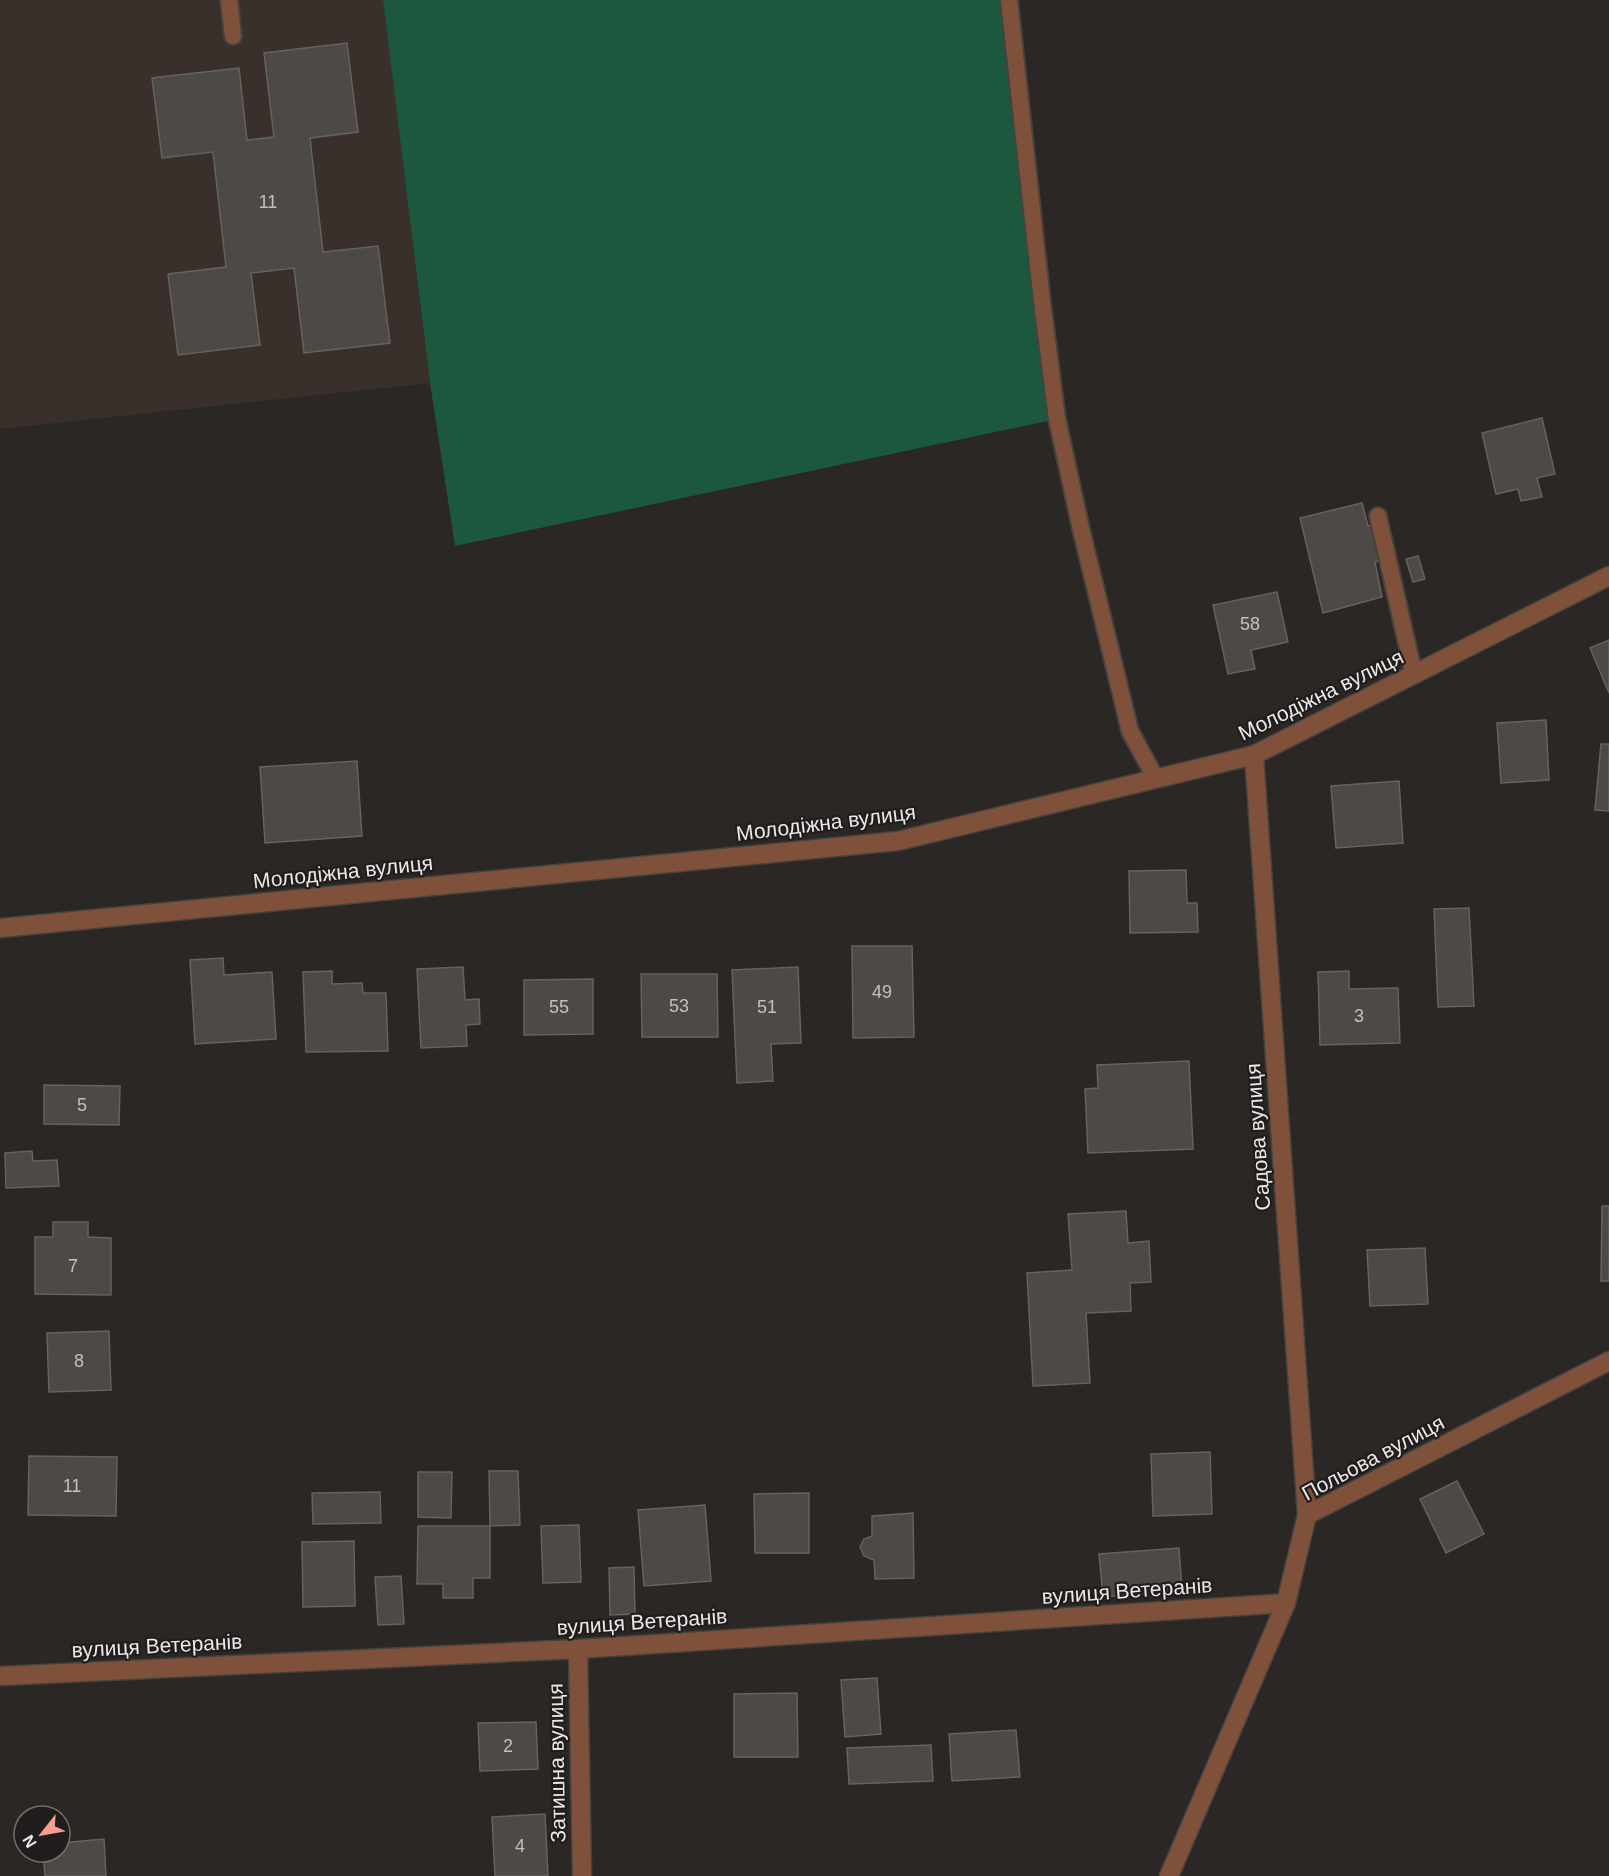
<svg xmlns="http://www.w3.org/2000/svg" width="1609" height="1876" viewBox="0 0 1609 1876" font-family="Helvetica,sans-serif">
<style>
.built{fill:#39302b}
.green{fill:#1c583e}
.building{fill:#4c4947;stroke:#656260;stroke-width:1.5}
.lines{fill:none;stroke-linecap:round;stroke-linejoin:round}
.lane-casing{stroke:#454240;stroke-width:20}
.street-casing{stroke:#454240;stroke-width:21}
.lane{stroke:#80513a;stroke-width:16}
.street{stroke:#80513a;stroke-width:18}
.labels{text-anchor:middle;stroke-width:4.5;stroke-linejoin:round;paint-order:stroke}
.number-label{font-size:18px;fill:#c3c1c0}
.street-label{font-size:21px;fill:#ebe9e8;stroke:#201d1c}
</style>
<rect width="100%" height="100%" fill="#2a2725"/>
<polygon class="built" points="0,0 383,0 430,383 0,429"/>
<polygon class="green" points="383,0 1009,0 1057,419 455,546 430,383"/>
<g class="building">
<polygon points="347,43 358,132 310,138 323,252 378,246 390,343 304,353 294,268 251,273 260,345 178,355 168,274 226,267 213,152 162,158 152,78 239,68 247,140 274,137 264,53"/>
<polygon points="1542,418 1555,474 1537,478 1542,497 1521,501 1518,489 1496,494 1482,433"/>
<polygon points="1362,503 1368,526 1375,525 1382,560 1375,562 1382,597 1323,613 1300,518"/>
<polygon points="1418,556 1425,579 1413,582 1406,559"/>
<polygon points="1277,592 1288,642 1251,650 1255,669 1228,674 1213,605"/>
<polygon points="1609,640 1609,693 1590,648"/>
<polygon points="1546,720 1549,780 1501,783 1497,723"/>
<polygon points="1601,744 1609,744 1609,811 1595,810"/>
<polygon points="357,761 362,836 265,843 260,767"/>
<polygon points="1399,781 1403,843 1336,848 1331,786"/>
<polygon points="1186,870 1187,903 1197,903 1198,932 1130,933 1129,871"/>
<polygon points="1469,908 1474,1006 1438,1007 1434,909"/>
<polygon points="852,946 912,946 914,1037 853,1038"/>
<polygon points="223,958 224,975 272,972 276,1039 195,1044 190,960"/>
<polygon points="463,967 465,1000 479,999 480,1024 466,1025 467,1046 421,1048 417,969"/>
<polygon points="798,967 801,1043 771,1044 773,1081 737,1083 732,970"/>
<polygon points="332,971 332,984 362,983 363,993 386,993 388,1051 306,1052 303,972"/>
<polygon points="1349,971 1349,989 1398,988 1400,1043 1320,1045 1318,972"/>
<polygon points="641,974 717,974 718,1037 642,1037"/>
<polygon points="593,979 593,1034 524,1035 524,980"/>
<polygon points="1189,1061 1193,1149 1088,1153 1085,1089 1098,1088 1097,1065"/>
<polygon points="44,1085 120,1086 119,1125 44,1124"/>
<polygon points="32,1151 33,1161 57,1160 59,1186 6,1188 5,1153"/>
<polygon points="1602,1206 1609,1206 1609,1281 1601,1281"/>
<polygon points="1126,1211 1128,1243 1149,1241 1151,1282 1130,1283 1131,1311 1086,1313 1090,1383 1033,1386 1027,1273 1072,1270 1068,1214"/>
<polygon points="53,1222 88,1222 88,1237 111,1238 111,1295 35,1294 35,1237 53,1237"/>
<polygon points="1425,1248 1428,1304 1370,1306 1367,1250"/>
<polygon points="109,1331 111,1390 49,1392 47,1333"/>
<polygon points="1210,1452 1212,1514 1153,1516 1151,1454"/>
<polygon points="29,1456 117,1457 116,1516 28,1515"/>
<polygon points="489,1471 518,1471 520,1525 490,1526"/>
<polygon points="418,1472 452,1472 451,1518 418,1517"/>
<polygon points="1457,1481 1484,1534 1446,1553 1420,1499"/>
<polygon points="380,1492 381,1523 313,1524 312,1493"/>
<polygon points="809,1493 809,1553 755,1553 754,1494"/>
<polygon points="705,1505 711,1581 644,1586 638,1510"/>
<polygon points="913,1513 914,1578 875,1579 874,1560 864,1556 860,1547 864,1539 872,1536 872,1516"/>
<polygon points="579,1525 581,1582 543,1583 541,1526"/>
<polygon points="418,1526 490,1526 490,1578 473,1578 473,1598 443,1598 443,1584 417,1584"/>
<polygon points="354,1541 355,1606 303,1607 302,1542"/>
<polygon points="1179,1548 1182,1591 1103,1597 1099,1554"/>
<polygon points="634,1567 635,1614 610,1615 609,1568"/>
<polygon points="401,1576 404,1624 378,1625 375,1577"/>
<polygon points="877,1678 881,1734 845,1737 841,1680"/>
<polygon points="797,1693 798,1757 734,1757 734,1694"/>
<polygon points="536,1722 538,1769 480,1771 478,1723"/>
<polygon points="1016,1730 1020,1777 952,1781 949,1734"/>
<polygon points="931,1745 933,1781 849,1784 847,1748"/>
<polygon points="545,1814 548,1876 495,1876 492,1817"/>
<polygon points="104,1839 106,1876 45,1876 43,1852 60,1852 60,1843"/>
</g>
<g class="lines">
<defs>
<g id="lane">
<polyline points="229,0 233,36"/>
<polyline points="1009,0 1042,302 1057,419 1081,529 1130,731 1156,779"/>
<polyline points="1378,516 1414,675"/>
</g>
<g id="street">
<polyline points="1254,755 1307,1515"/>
<polyline points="0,928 898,841 1254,755 1609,576"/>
<polyline points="578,1649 582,1876"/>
<polyline points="0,1676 578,1649 1286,1603"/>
<polyline points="1169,1876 1286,1603 1307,1515 1609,1361"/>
</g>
</defs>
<use href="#lane" class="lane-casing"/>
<use href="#street" class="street-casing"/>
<use href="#lane" class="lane"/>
<use href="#street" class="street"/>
</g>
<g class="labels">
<g class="number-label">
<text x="268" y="208">11</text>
<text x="1250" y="630">58</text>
<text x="882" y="998">49</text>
<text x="679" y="1012">53</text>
<text x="559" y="1013">55</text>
<text x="767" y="1013">51</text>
<text x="1359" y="1022">3</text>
<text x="82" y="1111">5</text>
<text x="73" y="1272">7</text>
<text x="79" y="1367">8</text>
<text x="72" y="1492">11</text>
<text x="508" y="1752">2</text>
<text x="520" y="1852">4</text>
</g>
<g class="street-label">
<text transform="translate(1321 695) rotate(-26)" y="7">Молодіжна вулиця</text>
<text transform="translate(826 823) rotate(-7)" y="7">Молодіжна вулиця</text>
<text transform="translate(343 872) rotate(-6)" y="7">Молодіжна вулиця</text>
<text transform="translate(1258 1137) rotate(-94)" y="7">Садова вулиця</text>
<text transform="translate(1373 1458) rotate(-28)" y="7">Польова вулиця</text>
<text transform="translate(1127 1591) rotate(-4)" y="7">вулиця Ветеранів</text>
<text transform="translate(642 1622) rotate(-4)" y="7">вулиця Ветеранів</text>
<text transform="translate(157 1646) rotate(-3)" y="7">вулиця Ветеранів</text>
<text transform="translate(557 1763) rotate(-91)" y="7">Затишна вулиця</text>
</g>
</g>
<g transform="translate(42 1834) rotate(239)"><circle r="28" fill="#201d1c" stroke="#716f6e" stroke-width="1.5"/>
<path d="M0-4.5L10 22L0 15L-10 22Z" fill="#f59d8e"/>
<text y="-9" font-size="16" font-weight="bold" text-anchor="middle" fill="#ebe9e8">N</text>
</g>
</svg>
